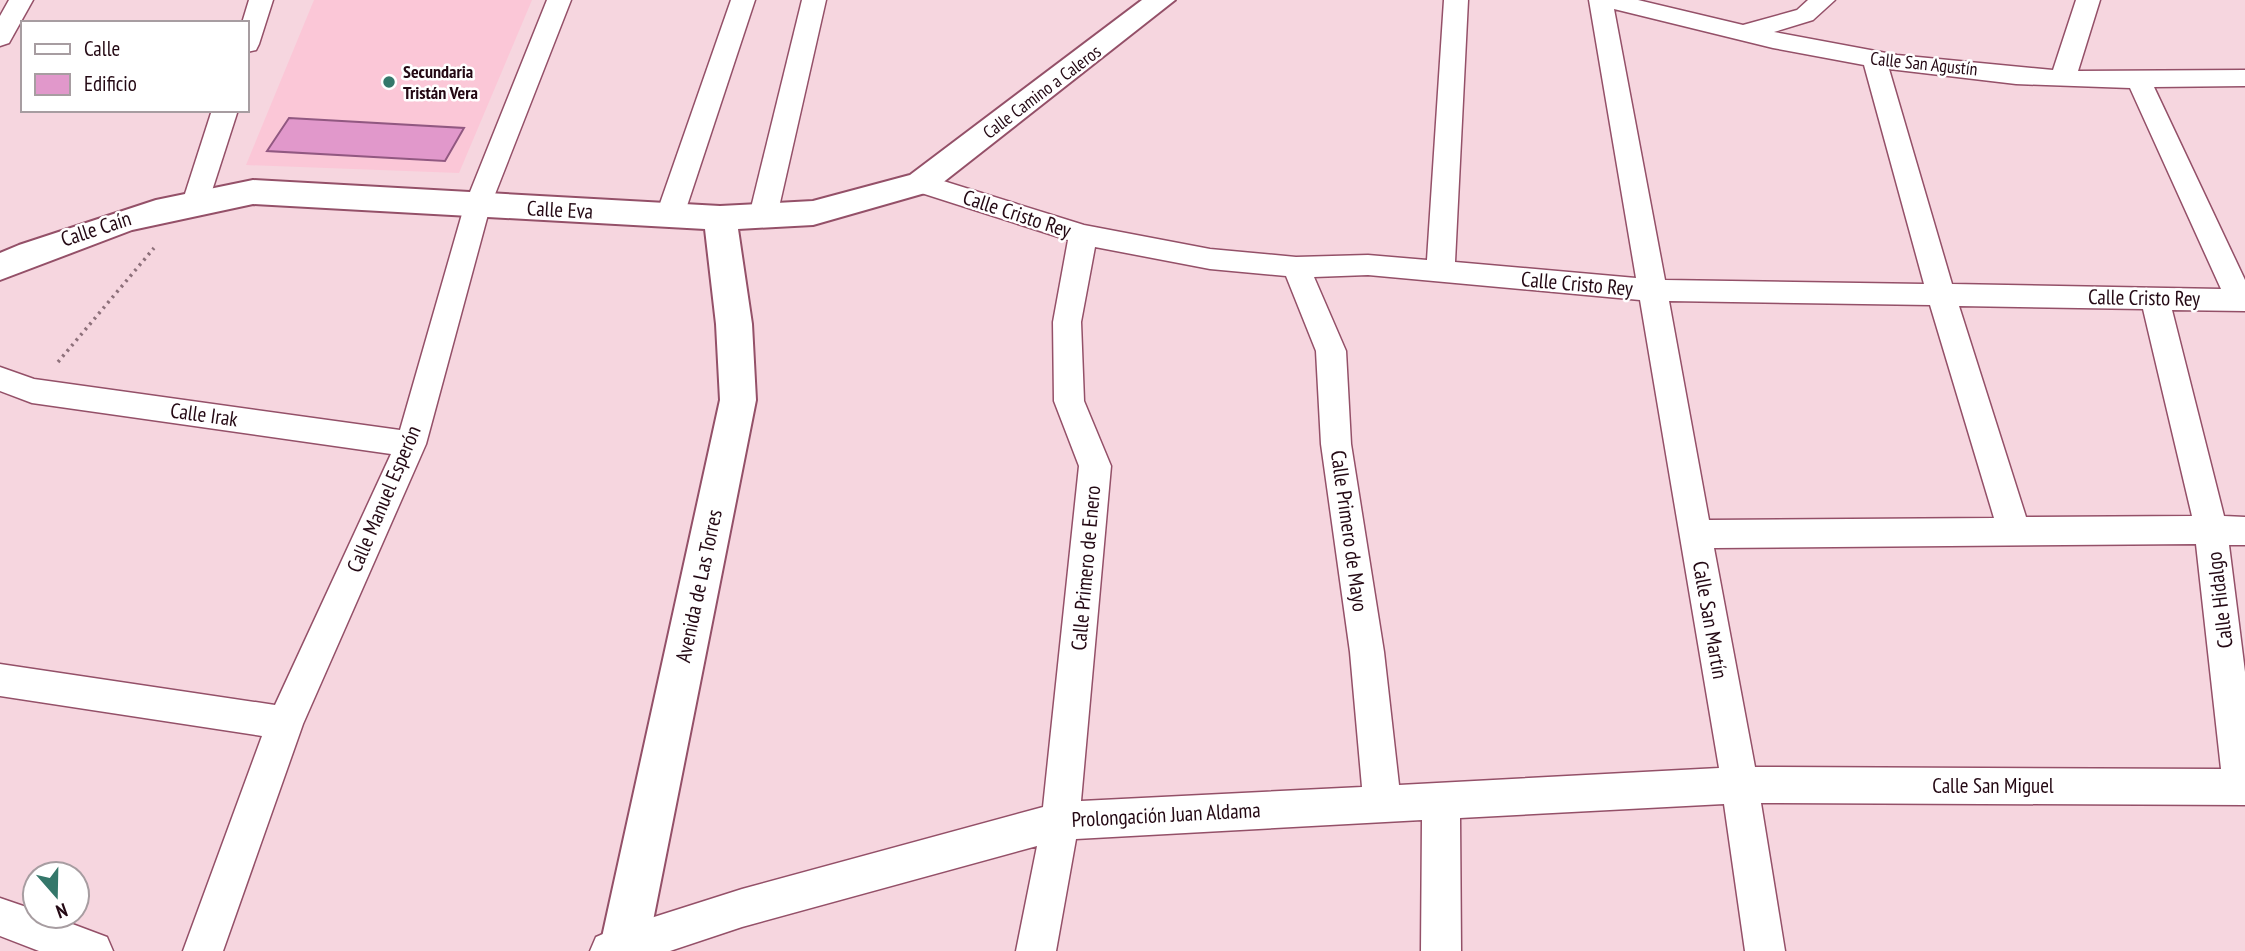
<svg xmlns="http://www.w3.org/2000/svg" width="2245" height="951" viewBox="0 0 2245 951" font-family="'PT Sans Narrow',sans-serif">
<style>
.built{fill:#fbc7d7}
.building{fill:#e198cb;stroke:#915881;stroke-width:2}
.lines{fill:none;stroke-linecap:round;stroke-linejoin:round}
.minor-casing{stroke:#945068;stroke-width:3}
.tertiary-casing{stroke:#945068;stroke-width:4}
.path{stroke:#8d707a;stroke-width:3.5;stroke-dasharray:2.5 4.5;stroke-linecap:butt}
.minor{fill:#fff;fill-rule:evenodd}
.tertiary{fill:#fff;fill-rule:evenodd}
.poi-dot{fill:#34776a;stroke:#fff;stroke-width:2.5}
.labels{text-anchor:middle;stroke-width:5;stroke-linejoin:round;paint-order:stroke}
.far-street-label{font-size:18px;fill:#240914;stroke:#fff}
.far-poi-label{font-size:18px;font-weight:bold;fill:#240914;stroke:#fff;text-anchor:start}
.street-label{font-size:21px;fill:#240914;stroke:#fff}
</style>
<rect width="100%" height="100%" fill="#f6d6df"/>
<polygon class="built" points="314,0 532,0 459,173 246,165"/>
<polygon class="building" points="289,118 464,128 445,161 267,151"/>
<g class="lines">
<defs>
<g id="minor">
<polygon points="9,0 33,0 9,43 0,46 0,16"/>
<polygon points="249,0 273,0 259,44 256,50 247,52 247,23 242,23"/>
<polygon points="547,0 571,0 490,207 426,444 303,724 223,951 183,951 262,736 0,696 0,664 275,705 391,454 32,403 0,391 0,367 34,379 400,430 464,207"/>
<polygon points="731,0 755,0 684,215 680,222 670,225 660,222 656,215"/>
<polygon points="802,0 826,0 777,216 773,223 763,226 753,223 749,216"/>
<path d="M1444 0H1468L1455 262 1636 278 1589 0H1638L1743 25 1797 10 1808 0H1835L1813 20 1774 32 1897 55 2053 70 2076 0H2100L2078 71 2245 70V86L2154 87 2245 280V311L2172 310 2224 516 2245 517V545H2229L2245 672V805L1761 803 1785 951H1745L1724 804 1460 818 1461 951H1421L1422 820 1076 839 1056 951H1016L1037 846 742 927 670 951H590L596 937 610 931 742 889 1043 807 1079 466 1054 401 1053 322 1068 240 912 190 908 183 912 176 921 174 1084 225 1210 249 1296 257 1368 255 1427 260ZM1614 9 1773 48 1864 65 1924 284 1665 280ZM1889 69 2016 84 2130 88 2221 289 1952 284ZM1095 247 1210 269 1286 276 1316 351 1321 444 1350 652 1362 787 1081 801 1111 466 1084 401 1081 322ZM1368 275 1640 300 1719 768 1399 785 1384 652 1351 444 1346 351 1314 277ZM1669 301 1930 305 1994 518 1709 520ZM1959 306 2143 309 2192 516 2026 517ZM2196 544 2221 769 1755 767 1714 548Z"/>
<polygon points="212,110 238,110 209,200 205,207 196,210 187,207 183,200"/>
<polygon points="0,898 35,910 35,916 51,916 107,937 113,951 39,951 0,936"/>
</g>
<polygon id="tertiary" points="1142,0 1175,0 932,191 813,225 738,229 752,324 756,400 647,951 599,951 720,400 716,324 705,229 253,204 132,230 0,280 0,253 19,245 156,200 253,180 720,206 813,201 910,175"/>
</defs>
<use href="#minor" class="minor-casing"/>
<use href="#tertiary" class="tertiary-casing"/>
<polyline class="path" points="58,362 154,248"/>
<use href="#minor" class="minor"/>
<use href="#tertiary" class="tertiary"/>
</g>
<circle class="poi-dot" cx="389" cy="82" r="7"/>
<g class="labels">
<g class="far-street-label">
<text transform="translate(1924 64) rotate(6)" y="6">Calle San Agustín</text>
<text transform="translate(1042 92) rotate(-37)" y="6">Calle Camino a Caleros</text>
</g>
<g class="far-poi-label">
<text x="403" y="78">Secundaria<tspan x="403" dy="21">Tristán Vera</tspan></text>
</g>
<g class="street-label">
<text transform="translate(560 210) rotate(3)" y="7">Calle Eva</text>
<text transform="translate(1017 214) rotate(18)" y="7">Calle Cristo Rey</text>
<text transform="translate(96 229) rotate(-18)" y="7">Calle Caín</text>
<text transform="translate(1577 284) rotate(5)" y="7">Calle Cristo Rey</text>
<text transform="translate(2144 298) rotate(1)" y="7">Calle Cristo Rey</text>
<text transform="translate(204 415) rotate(8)" y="7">Calle Irak</text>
<text transform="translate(384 499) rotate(-67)" y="7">Calle Manuel Esperón</text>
<text transform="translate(1349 531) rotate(82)" y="7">Calle Primero de Mayo</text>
<text transform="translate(1086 568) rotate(-85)" y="7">Calle Primero de Enero</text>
<text transform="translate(699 586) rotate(-78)" y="7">Avenida de Las Torres</text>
<text transform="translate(2220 600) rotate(-97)" y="7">Calle Hidalgo</text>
<text transform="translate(1710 620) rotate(80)" y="7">Calle San Martín</text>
<text x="1993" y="793">Calle San Miguel</text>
<text transform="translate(1166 815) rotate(-3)" y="7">Prolongación Juan Aldama</text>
</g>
</g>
<rect x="21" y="21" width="228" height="91" fill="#ffffff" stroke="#a79da1" stroke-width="2"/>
<rect x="35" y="44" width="35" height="10" fill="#ffffff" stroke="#a79da1" stroke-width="2"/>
<text x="84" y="56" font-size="21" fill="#240914">Calle</text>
<rect x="35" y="74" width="35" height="21" fill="#e198cb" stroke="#a79da1" stroke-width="2"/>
<text x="84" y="91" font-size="21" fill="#240914">Edificio</text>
<g transform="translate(56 895) rotate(160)"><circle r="33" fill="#ffffff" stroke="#a79da1" stroke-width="2"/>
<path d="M0-5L12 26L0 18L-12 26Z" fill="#34776a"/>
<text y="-10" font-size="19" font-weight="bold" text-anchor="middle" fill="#240914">N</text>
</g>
</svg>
